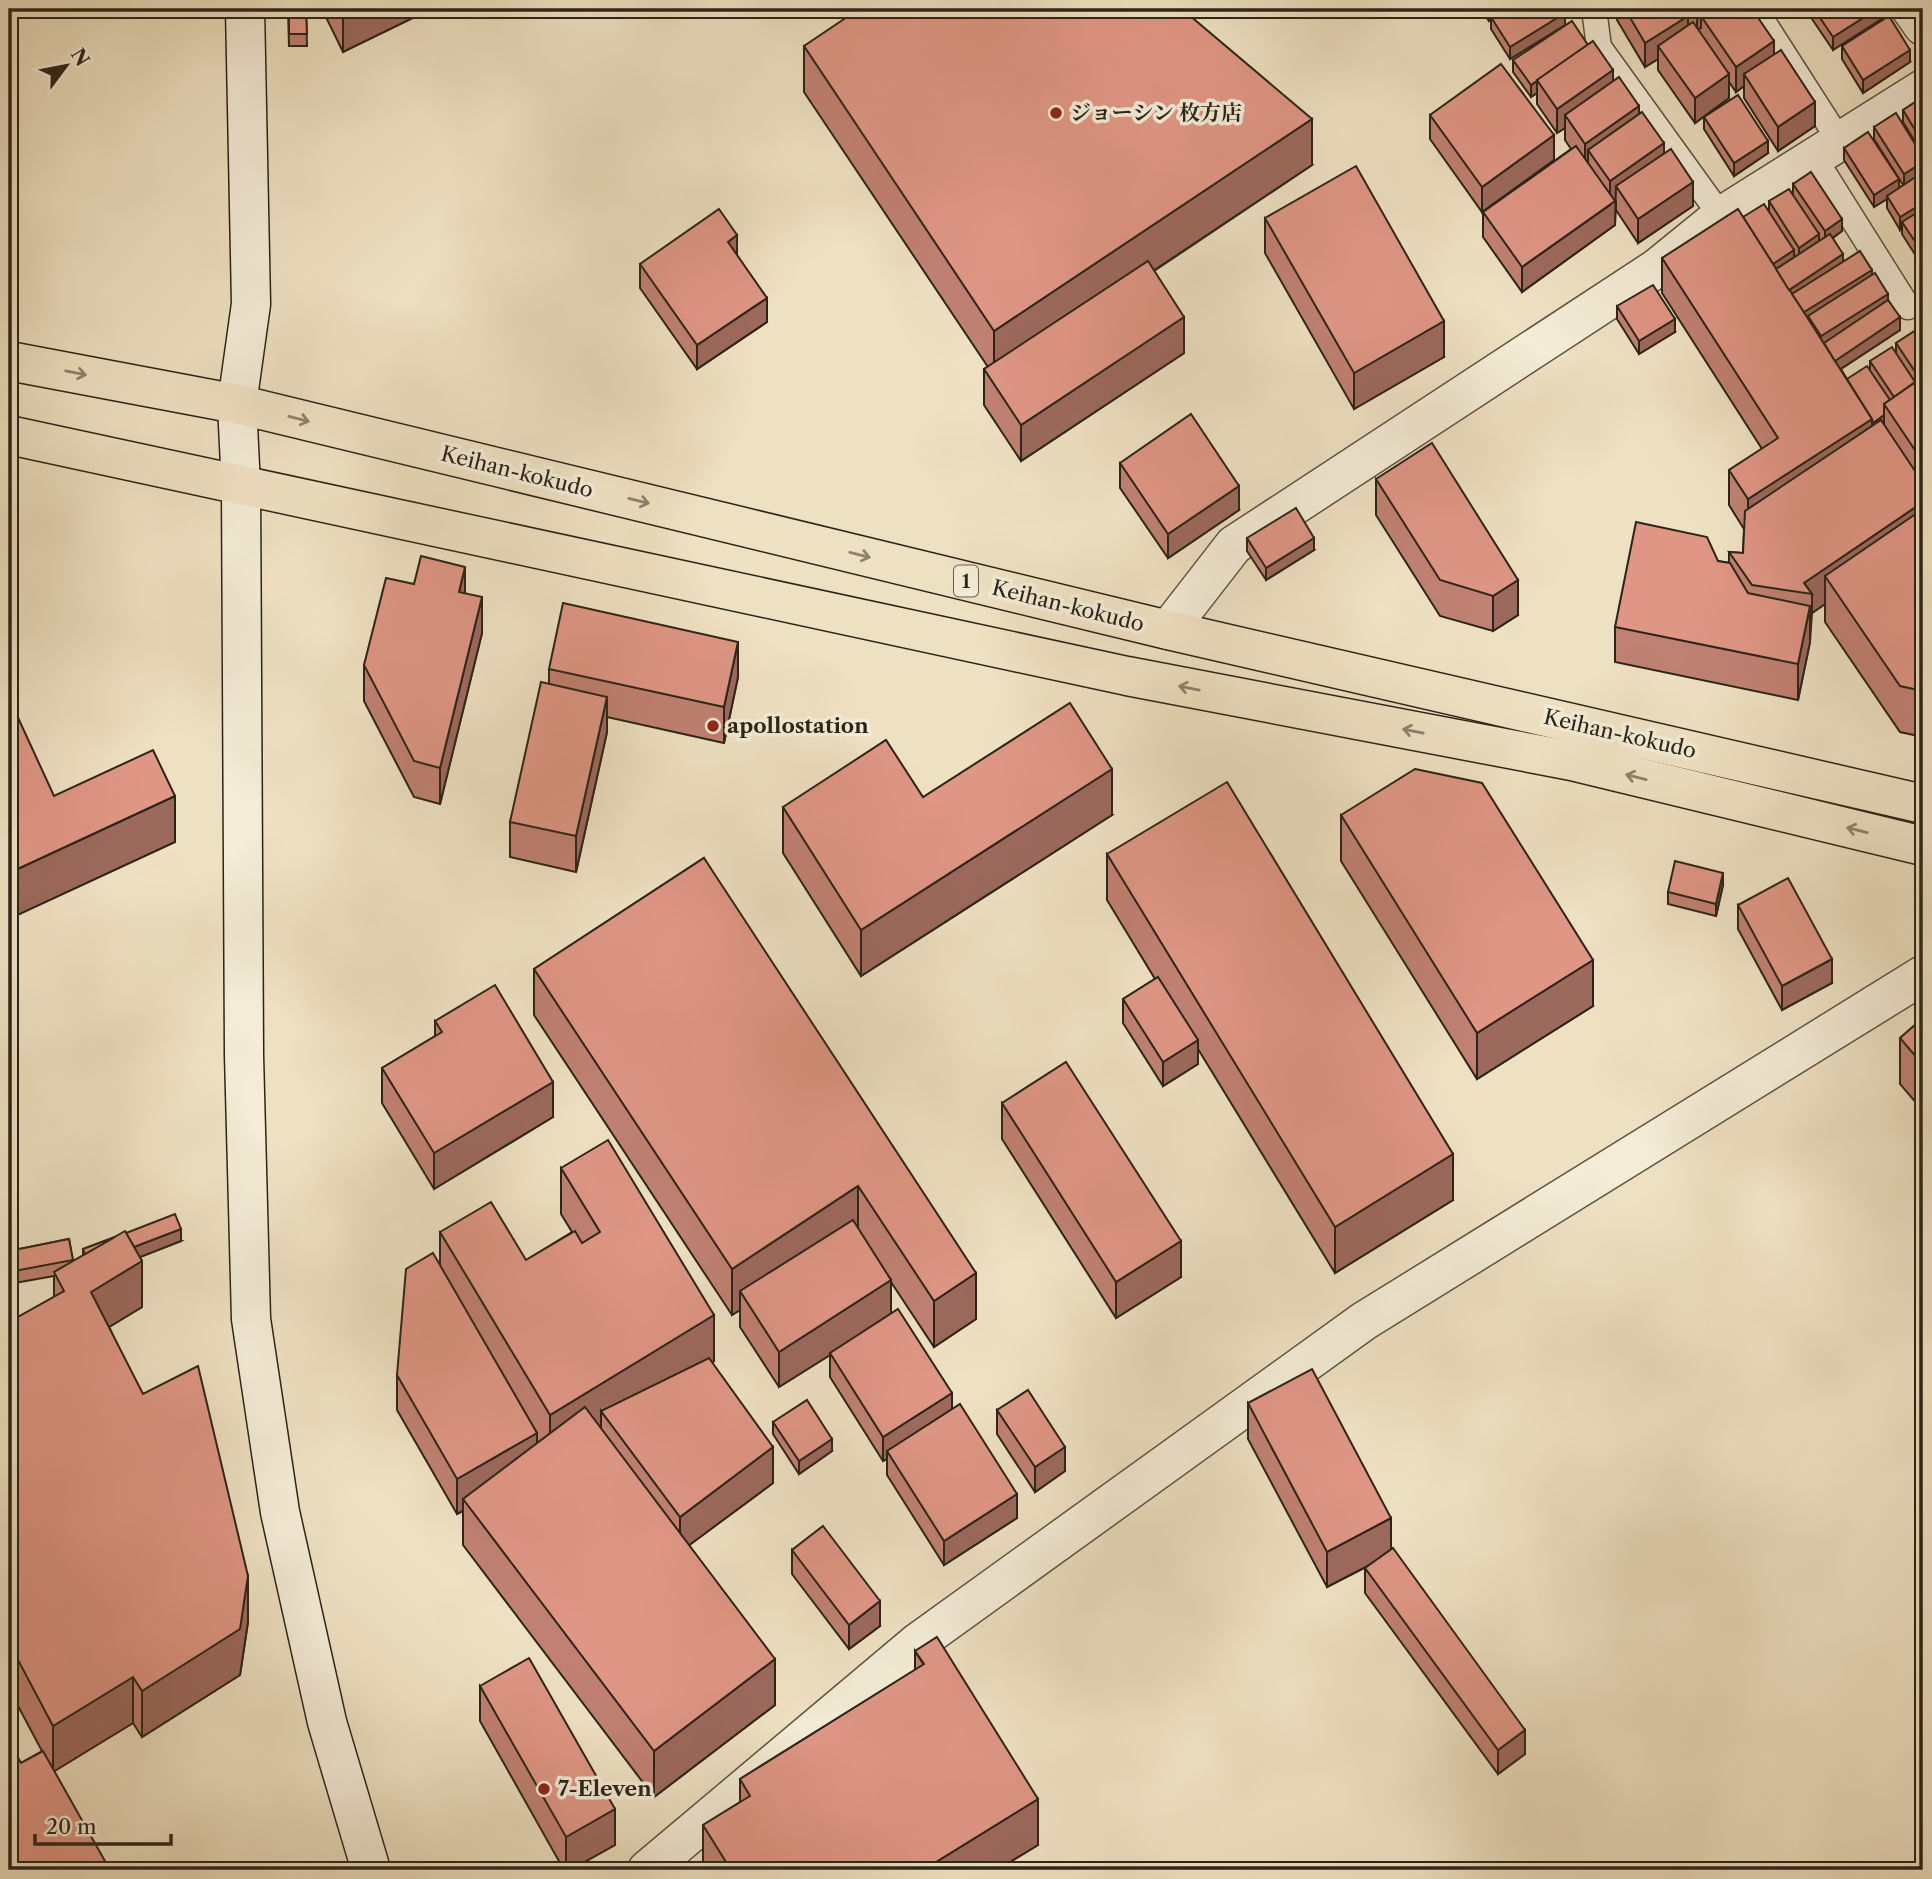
<svg xmlns="http://www.w3.org/2000/svg" width="1932" height="1879" viewBox="0 0 1932 1879" font-family="'Libre Caslon Text','Noto Serif JP',serif">
<style>
.lines{fill:none;stroke-linecap:round;stroke-linejoin:round}
.lane-casing{stroke:#5c5342;stroke-width:27}
.street-casing{stroke:#5c5342;stroke-width:41}
.secondary-casing{stroke:#2c2418;stroke-width:41}
.highway-casing{stroke:#2c2418;stroke-width:41}
.lane{stroke:#f4ecd7;stroke-width:24}
.street{stroke:#f4ecd7;stroke-width:38}
.secondary{stroke:#f4ecd7;stroke-width:38}
.highway{stroke:#eee1c2;stroke-width:38}
.wall{fill:#c08172;stroke:#2c2418;stroke-width:2}
.shaded-wall{fill:#9c695d;stroke:#2c2418;stroke-width:2}
.building{fill:#df9685;stroke:#2c2418;stroke-width:2}
.oneway{stroke:#8d826d}
.poi-dot{fill:#8f2418;stroke:#f4ecd7;stroke-width:2.5}
.labels{text-anchor:middle;stroke-width:7;stroke-linejoin:round;paint-order:stroke}
.shield{fill:#f4ecd7;stroke:#686051;stroke-width:2}
.shield-label{font-size:19px;font-weight:bold;fill:#2c2418}
.poi-label{font-size:21px;font-weight:bold;fill:#2c2418;stroke:#f4ecd7;text-anchor:start}
.street-label{font-size:21px;fill:#2c2418;stroke:#f4ecd7}
</style>
<rect width="100%" height="100%" fill="#eee1c2"/>
<filter id="stains"><feTurbulence type="fractalNoise" baseFrequency=".00286" numOctaves="4"/><feColorMatrix values="0 0 0 0 .2 0 0 0 0 .09 0 0 0 0 .02 0 0 0 .5 -.17"/></filter>
<radialGradient id="worn" r=".72"><stop offset=".6" stop-color="#630" stop-opacity="0"/><stop offset="1" stop-color="#630" stop-opacity=".3"/></radialGradient>
<g class="lines">
<defs>
<g id="lane">
<polyline points="1594,9 1599,47 1721,216"/>
<polyline points="1755,9 1839,140"/>
<polyline points="1813,156 1908,307"/>
</g>
<g id="street">
<polyline points="1911,9 1923,26"/>
<polyline points="1168,630 1234,545 1657,268 1721,216 1923,89"/>
<polyline points="647,1870 917,1643 1364,1321 1923,975"/>
</g>
<polyline id="secondary" points="245,9 251,304 237,404 241,487 244,1055 251,1319 280,1512 327,1722 371,1870"/>
<g id="highway">
<polyline points="9,361 237,404 1168,630 1923,804"/>
<polyline points="9,435 1127,676 1572,761 1923,846"/>
</g>
</defs>
<use href="#lane" class="lane-casing"/>
<use href="#street" class="street-casing"/>
<use href="#secondary" class="secondary-casing"/>
<use href="#highway" class="highway-casing"/>
<use href="#lane" class="lane"/>
<use href="#street" class="street"/>
<use href="#secondary" class="secondary"/>
<use href="#highway" class="highway"/>
</g>
<g class="wall">
<polygon points="288,9 306,9 307,46 289,46"/>
<polygon points="322,9 431,9 343,52"/>
<polygon points="1480,9 1562,9 1565,25 1510,59 1491,29 1491,20 1489,21"/>
<polygon points="1617,9 1752,9 1774,54 1815,126 1778,151 1744,98 1744,86 1736,92 1729,82 1729,98 1695,123 1658,70 1658,59 1645,67 1617,20"/>
<polygon points="1812,9 1883,9 1883,18 1833,50 1812,19"/>
<polygon points="804,46 1312,165 1154,271 1184,353 1021,461 984,405 984,369 988,367 804,92"/>
<polygon points="1842,46 1910,62 1863,93 1842,59"/>
<polygon points="1513,60 1613,81 1639,114 1664,153 1693,206 1638,243 1616,210 1616,201 1615,225 1522,292 1483,237 1483,212 1571,149 1565,140 1565,128 1557,133 1537,104 1537,93 1531,97 1513,72"/>
<polygon points="1923,97 1923,155 1903,122 1903,110"/>
<polygon points="1430,115 1554,160 1482,212 1430,139"/>
<polygon points="1704,117 1768,153 1734,176 1704,129"/>
<polygon points="1874,127 1923,157 1923,269 1918,261 1918,254 1916,256 1902,234 1902,228 1900,230 1887,208 1887,199 1874,207 1844,160 1844,148 1899,188 1903,185 1874,139"/>
<polygon points="1793,184 1842,231 1833,238 1843,261 1872,275 1888,300 1900,330 1841,369 1847,379 1870,371 1870,361 1896,353 1896,343 1921,338 1921,326 1923,324 1923,737 1900,732 1825,622 1825,604 1812,613 1810,642 1798,700 1615,662 1615,627 1718,561 1729,563 1729,552 1743,553 1744,529 1729,505 1729,470 1762,449 1662,293 1662,258 1743,217 1769,212 1769,201 1793,194"/>
<polygon points="1265,218 1444,357 1354,409 1265,253"/>
<polygon points="737,255 767,322 697,369 640,288 640,264"/>
<polygon points="1617,306 1675,332 1639,354 1617,319"/>
<polygon points="1120,463 1239,510 1168,558 1120,488"/>
<polygon points="1376,479 1518,615 1493,631 1440,616 1376,515"/>
<polygon points="1247,538 1314,550 1266,580 1247,551"/>
<polygon points="414,584 465,593 482,633 440,804 414,797 364,701 364,665"/>
<polygon points="549,669 738,677 724,743 607,717 607,732 576,872 510,857 510,822 549,684"/>
<polygon points="923,797 1112,815 861,976 783,853 783,807"/>
<polygon points="1341,815 1593,1006 1477,1079 1341,861"/>
<polygon points="1107,854 1453,1200 1335,1273 1198,1049 1198,1064 1163,1086 1123,1023 1123,999 1155,979 1107,900"/>
<polygon points="704,858 976,1319 934,1347 891,1282 891,1314 952,1409 1017,1518 944,1565 887,1475 887,1459 883,1461 830,1377 830,1355 779,1387 740,1327 740,1310 732,1315 534,1015 534,969"/>
<polygon points="1723,885 1716,916 1668,904 1668,892"/>
<polygon points="1738,905 1832,983 1782,1010 1738,929"/>
<polygon points="1923,1018 1923,1111 1900,1084 1900,1038"/>
<polygon points="435,1021 553,1117 434,1189 382,1103 382,1068 435,1036"/>
<polygon points="1002,1103 1181,1277 1116,1318 1002,1139"/>
<polygon points="561,1168 714,1361 712,1362 773,1483 689,1545 775,1705 654,1797 463,1545 463,1511 457,1514 397,1410 397,1375 440,1265 440,1232 526,1260 572,1232 561,1214"/>
<polygon points="126,1233 181,1241 140,1257 142,1307 109,1327 248,1622 240,1675 142,1737 133,1723 54,1771 21,1763 42,1751 9,1689 9,1322 54,1297 54,1276 9,1284 9,1251 69,1239 73,1262 83,1256 83,1249"/>
<polygon points="1248,1403 1391,1550 1525,1754 1498,1774 1365,1593 1365,1568 1372,1564 1327,1587 1248,1439"/>
<polygon points="997,1410 1065,1471 1035,1492 997,1434"/>
<polygon points="773,1422 832,1451 799,1474 773,1434"/>
<polygon points="792,1550 880,1626 849,1649 792,1574"/>
<polygon points="915,1651 1038,1845 997,1870 703,1870 703,1825 740,1802 740,1779 915,1670"/>
<polygon points="480,1686 615,1845 570,1870 564,1870 480,1721"/>
</g>
<g class="shaded-wall">
<polygon points="358,9 431,9 343,52 343,16"/>
<polygon points="1489,9 1508,9 1491,17 1491,20 1489,21"/>
<polygon points="1697,9 1727,9 1701,16 1701,28 1697,30"/>
<polygon points="1877,9 1883,9 1883,18 1833,50 1833,37"/>
<polygon points="1565,13 1565,25 1510,59 1510,47"/>
<polygon points="1688,16 1688,40 1658,46 1658,59 1645,67 1645,43"/>
<polygon points="1774,41 1774,65 1744,74 1744,86 1736,92 1736,67"/>
<polygon points="1910,50 1910,62 1863,93 1863,80"/>
<polygon points="1613,70 1613,94 1565,115 1565,128 1557,133 1557,109"/>
<polygon points="1729,74 1729,98 1695,123 1695,98"/>
<polygon points="1537,81 1537,93 1531,97 1531,85"/>
<polygon points="1815,102 1815,126 1778,151 1778,127"/>
<polygon points="1639,106 1639,130 1588,150 1588,167 1585,169 1585,144"/>
<polygon points="1312,119 1312,165 994,377 994,331"/>
<polygon points="1554,135 1554,160 1482,212 1482,187"/>
<polygon points="1768,141 1768,153 1734,176 1734,163"/>
<polygon points="1664,143 1664,167 1616,186 1615,225 1522,292 1522,267 1610,205 1610,181"/>
<polygon points="1923,162 1923,174 1904,186 1904,174"/>
<polygon points="1899,179 1899,191 1887,196 1887,199 1874,207 1874,195"/>
<polygon points="1693,182 1693,206 1638,243 1638,219"/>
<polygon points="1923,203 1923,215 1902,222 1902,228 1900,230 1900,217"/>
<polygon points="1842,219 1842,231 1825,243 1825,231"/>
<polygon points="1819,234 1819,247 1799,260 1799,248"/>
<polygon points="737,235 737,259 728,242"/>
<polygon points="1923,239 1923,251 1918,249 1918,254 1916,256 1916,243"/>
<polygon points="1794,250 1794,262 1778,273 1771,265"/>
<polygon points="1843,254 1843,266 1795,298 1789,290"/>
<polygon points="1872,270 1872,282 1808,316 1808,322 1804,312"/>
<polygon points="1888,294 1888,306 1821,345 1821,336"/>
<polygon points="767,298 767,322 697,369 697,345"/>
<polygon points="1184,317 1184,353 1021,461 1021,425"/>
<polygon points="1900,317 1900,330 1833,374 1833,362"/>
<polygon points="1675,319 1675,332 1639,354 1639,341"/>
<polygon points="1444,321 1444,357 1354,409 1354,373"/>
<polygon points="1884,415 1884,428 1873,435 1873,423"/>
<polygon points="1872,419 1872,454 1748,535 1748,499"/>
<polygon points="1239,486 1239,510 1168,558 1168,534"/>
<polygon points="1923,502 1923,538 1825,576 1825,604 1812,613 1812,594 1804,583"/>
<polygon points="1314,538 1314,550 1266,580 1266,568"/>
<polygon points="465,567 465,603 459,592"/>
<polygon points="1518,580 1518,615 1493,631 1493,596"/>
<polygon points="482,597 482,633 440,804 440,768"/>
<polygon points="1810,606 1810,642 1798,700 1798,664"/>
<polygon points="738,642 738,677 724,743 724,707"/>
<polygon points="607,697 607,732 576,872 576,836"/>
<polygon points="1112,769 1112,815 861,976 861,930"/>
<polygon points="175,796 175,842 9,919 9,873"/>
<polygon points="1723,873 1723,885 1716,916 1716,904"/>
<polygon points="1832,959 1832,983 1782,1010 1782,986"/>
<polygon points="1593,960 1593,1006 1477,1079 1477,1033"/>
<polygon points="1198,1040 1198,1064 1163,1086 1163,1062"/>
<polygon points="553,1082 553,1117 434,1189 434,1153"/>
<polygon points="1453,1154 1453,1200 1335,1273 1335,1227"/>
<polygon points="858,1186 858,1232 740,1291 740,1310 732,1315 732,1269"/>
<polygon points="181,1229 181,1241 89,1277 89,1264"/>
<polygon points="1181,1241 1181,1277 1116,1318 1116,1282"/>
<polygon points="142,1261 142,1307 91,1338 91,1292"/>
<polygon points="976,1273 976,1319 934,1347 934,1301"/>
<polygon points="891,1280 891,1316 830,1353 830,1355 779,1387 779,1352"/>
<polygon points="714,1315 714,1361 611,1424 601,1411 601,1430 550,1461 550,1415"/>
<polygon points="952,1393 952,1417 887,1451 887,1459 883,1461 883,1437"/>
<polygon points="537,1433 537,1468 463,1499 463,1511 457,1514 457,1479"/>
<polygon points="832,1439 832,1451 799,1474 799,1461"/>
<polygon points="773,1447 773,1483 680,1552 680,1517"/>
<polygon points="1065,1447 1065,1471 1035,1492 1035,1467"/>
<polygon points="1017,1494 1017,1518 944,1565 944,1541"/>
<polygon points="1391,1518 1391,1554 1327,1587 1327,1552"/>
<polygon points="248,1576 248,1622 240,1675 142,1737 142,1691"/>
<polygon points="880,1601 880,1626 849,1649 849,1625"/>
<polygon points="775,1659 775,1705 654,1797 654,1751"/>
<polygon points="133,1677 133,1723 53,1772 53,1726"/>
<polygon points="1525,1730 1525,1754 1498,1774 1498,1750"/>
<polygon points="1038,1799 1038,1845 997,1870 923,1870"/>
<polygon points="615,1809 615,1845 570,1870 566,1870 566,1837"/>
</g>
<g class="building">
<polygon points="289,9 306,9 307,34 289,34"/>
<polygon points="340,9 358,9 343,16"/>
<polygon points="859,9 1182,9 1312,119 994,331 804,46"/>
<polygon points="1504,9 1562,9 1565,13 1510,47 1491,17"/>
<polygon points="1625,9 1683,9 1688,16 1645,43"/>
<polygon points="1712,9 1752,9 1774,41 1736,67 1701,16"/>
<polygon points="1814,9 1877,9 1833,37"/>
<polygon points="1889,16 1910,50 1863,80 1842,46"/>
<polygon points="1572,21 1588,45 1531,85 1513,60"/>
<polygon points="1693,22 1729,74 1695,98 1658,46"/>
<polygon points="1593,41 1613,70 1557,109 1537,80"/>
<polygon points="1781,50 1815,102 1778,127 1744,74"/>
<polygon points="1501,64 1554,135 1482,187 1430,115"/>
<polygon points="1619,77 1639,106 1585,144 1565,115"/>
<polygon points="1738,95 1768,141 1734,163 1704,117"/>
<polygon points="1923,97 1923,143 1903,110"/>
<polygon points="1642,112 1664,143 1610,181 1588,150"/>
<polygon points="1896,113 1923,157 1923,162 1904,174 1874,127"/>
<polygon points="1868,132 1899,179 1874,195 1844,148"/>
<polygon points="1576,146 1615,201 1522,267 1483,212"/>
<polygon points="1671,149 1693,182 1638,219 1616,186"/>
<polygon points="1356,166 1444,321 1354,373 1265,218"/>
<polygon points="1811,172 1842,219 1825,231 1793,184"/>
<polygon points="1923,172 1923,203 1900,217 1887,196"/>
<polygon points="1789,189 1819,234 1799,248 1769,201"/>
<polygon points="1764,204 1794,250 1773,264 1743,217"/>
<polygon points="719,209 737,235 728,242 767,298 697,345 640,264"/>
<polygon points="1738,209 1872,419 1748,499 1729,470 1778,438 1662,258"/>
<polygon points="1923,209 1923,239 1916,243 1902,222"/>
<polygon points="1830,234 1843,254 1789,290 1776,269"/>
<polygon points="1923,245 1923,257 1918,249"/>
<polygon points="1860,251 1872,270 1804,312 1792,294"/>
<polygon points="1148,261 1184,317 1021,425 984,369"/>
<polygon points="1875,273 1888,294 1821,336 1808,316"/>
<polygon points="1653,285 1675,319 1639,341 1617,306"/>
<polygon points="1888,300 1900,317 1835,361 1824,343"/>
<polygon points="1916,330 1923,341 1923,377 1920,379 1896,343"/>
<polygon points="1892,347 1915,382 1894,397 1870,361"/>
<polygon points="1867,366 1890,400 1884,404 1884,415 1873,423 1872,419 1847,379"/>
<polygon points="1923,377 1923,462 1884,404"/>
<polygon points="1191,414 1239,486 1168,534 1120,463"/>
<polygon points="1881,420 1923,483 1923,502 1804,583 1812,594 1752,585 1729,552 1743,553 1745,511"/>
<polygon points="1432,443 1518,580 1493,596 1440,580 1376,479"/>
<polygon points="1296,508 1314,538 1266,568 1247,538"/>
<polygon points="1923,509 1923,691 1900,686 1825,576"/>
<polygon points="1636,522 1707,537 1718,561 1730,563 1748,593 1810,606 1798,664 1615,627"/>
<polygon points="421,556 465,567 459,592 482,597 440,768 414,761 364,665 386,578 414,584"/>
<polygon points="563,603 738,642 724,707 549,669"/>
<polygon points="541,682 607,697 576,836 510,822"/>
<polygon points="9,698 54,796 153,750 175,796 9,873"/>
<polygon points="1070,703 1112,769 861,930 783,807 886,740 923,797"/>
<polygon points="1415,769 1482,783 1593,960 1477,1033 1341,815"/>
<polygon points="1227,782 1453,1154 1335,1227 1107,854"/>
<polygon points="704,858 976,1273 934,1301 858,1186 732,1269 534,969"/>
<polygon points="1675,861 1723,873 1716,904 1668,892"/>
<polygon points="1788,878 1832,959 1782,986 1738,905"/>
<polygon points="1158,977 1198,1040 1163,1062 1123,999"/>
<polygon points="495,985 553,1082 434,1153 382,1068 442,1032 435,1021"/>
<polygon points="1923,1018 1923,1065 1900,1038"/>
<polygon points="1066,1062 1181,1241 1116,1282 1002,1103"/>
<polygon points="608,1140 714,1315 550,1415 440,1232 491,1202 526,1260 575,1231 582,1243 600,1232 561,1168"/>
<polygon points="175,1214 181,1229 134,1247 126,1233"/>
<polygon points="853,1220 891,1280 779,1352 740,1291"/>
<polygon points="125,1231 142,1261 91,1292 143,1394 198,1366 248,1576 240,1629 142,1691 133,1677 53,1726 9,1643 9,1322 64,1291 54,1272"/>
<polygon points="115,1237 85,1254 83,1249"/>
<polygon points="69,1239 73,1260 9,1272 9,1251"/>
<polygon points="433,1253 537,1433 457,1479 397,1375 406,1269"/>
<polygon points="898,1309 952,1393 883,1437 830,1353"/>
<polygon points="709,1358 773,1447 680,1517 601,1411"/>
<polygon points="1312,1369 1391,1518 1327,1552 1248,1403"/>
<polygon points="1028,1390 1065,1447 1035,1467 997,1410"/>
<polygon points="807,1400 832,1439 799,1461 773,1422"/>
<polygon points="960,1404 1017,1494 944,1541 887,1451"/>
<polygon points="585,1407 775,1659 654,1751 463,1499"/>
<polygon points="823,1526 880,1601 849,1625 792,1550"/>
<polygon points="1393,1548 1525,1730 1498,1750 1365,1568"/>
<polygon points="937,1637 1038,1799 923,1870 731,1870 703,1825 750,1796 740,1779 924,1664 915,1651"/>
<polygon points="529,1658 615,1809 566,1837 480,1686"/>
<polygon points="9,1742 21,1763 43,1751 110,1870 9,1870"/>
</g>
<defs><path id="oneway-shaft" d="M-6 0H5M1.5-3L5.5 0L1.5 3" fill="none" stroke-width="1.6" stroke-linecap="round" stroke-linejoin="round" transform="scale(1.75)"/></defs>
<g class="oneway">
<use href="#oneway-shaft" transform="translate(76 373) rotate(11)"/>
<use href="#oneway-shaft" transform="translate(299 419) rotate(14)"/>
<use href="#oneway-shaft" transform="translate(639 501) rotate(14)"/>
<use href="#oneway-shaft" transform="translate(860 555) rotate(14)"/>
<use href="#oneway-shaft" transform="translate(1189 688) rotate(-169)"/>
<use href="#oneway-shaft" transform="translate(1413 731) rotate(-169)"/>
<use href="#oneway-shaft" transform="translate(1636 777) rotate(-166)"/>
<use href="#oneway-shaft" transform="translate(1857 830) rotate(-166)"/>
</g>
<g class="poi-dot">
<circle cx="1056" cy="113" r="7"/>
<circle cx="713" cy="726" r="7"/>
<circle cx="544" cy="1789" r="7"/>
</g>
<g class="labels">
<rect class="shield" x="954" y="565.5" width="24" height="31" rx="5"/>
<g class="shield-label">
<text x="966" y="588">1</text>
</g>
<g class="poi-label">
<text x="1070" y="120">ジョーシン 枚方店</text>
<text x="727" y="733">apollostation</text>
<text x="558" y="1796">7-Eleven</text>
</g>
<g class="street-label">
<text transform="translate(517 472) rotate(14)" y="7">Keihan-kokudo</text>
<text transform="translate(1068 606) rotate(14)" y="7">Keihan-kokudo</text>
<text transform="translate(1620 734) rotate(13)" y="7">Keihan-kokudo</text>
</g>
</g>
<rect width="1932" height="1879" fill="none" stroke="#eee1c2" stroke-width="35"/>
<rect x="10" y="10" width="1911" height="1858" fill="none" stroke="#2c2418" stroke-width="3.5"/>
<rect x="18" y="18" width="1897" height="1844" fill="none" stroke="#2c2418" stroke-width="2"/>
<g transform="translate(66 66) rotate(58)" stroke="#f4ecd7" stroke-width="5" paint-order="stroke">
<path d="M0-5L12 26L0 18L-12 26Z" fill="#2c2418"/>
<text y="-10" font-size="19" font-weight="bold" text-anchor="middle" fill="#2c2418">N</text>
</g>
<path d="M35 1834v10h136v-10" fill="none" stroke="#2c2418" stroke-width="3.5"/>
<text x="46" y="1834" font-size="21" fill="#2c2418" stroke="#f4ecd7" stroke-width="5" paint-order="stroke">20 m</text>
<rect width="100%" height="100%" filter="url(#stains)"/>
<rect width="100%" height="100%" fill="url(#worn)"/>
</svg>
